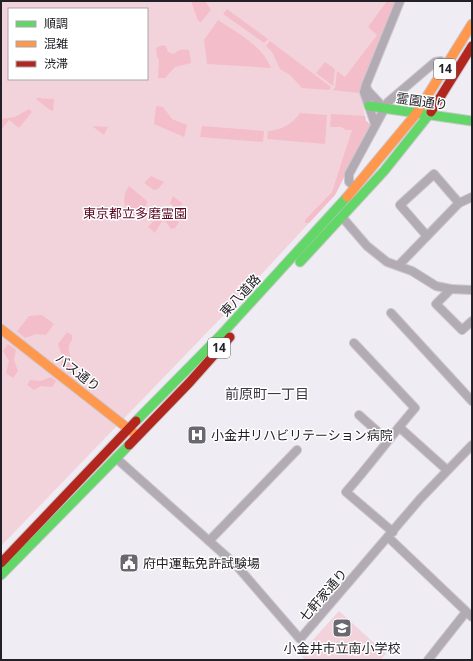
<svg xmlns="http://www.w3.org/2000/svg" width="473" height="661" viewBox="0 0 473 661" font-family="'Open Sans','Noto Sans JP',sans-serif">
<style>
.green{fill:#f3d3db;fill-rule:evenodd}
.forest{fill:#f3beca}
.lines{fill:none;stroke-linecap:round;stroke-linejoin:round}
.street-casing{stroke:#cac8ce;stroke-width:10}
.fast-casing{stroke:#cac8ce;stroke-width:11}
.slow-casing{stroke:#cac8ce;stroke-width:11}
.jam-casing{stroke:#cac8ce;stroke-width:11}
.street{stroke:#b3abb3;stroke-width:8}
.fast{stroke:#63d668;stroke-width:9}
.slow{stroke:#ff974d;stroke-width:9}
.jam{stroke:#b3261e;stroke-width:9}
.labels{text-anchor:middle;stroke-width:3;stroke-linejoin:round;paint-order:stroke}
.shield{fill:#fff;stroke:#656468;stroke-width:1}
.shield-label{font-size:12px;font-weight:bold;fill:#232127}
.street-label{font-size:13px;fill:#232127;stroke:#fff}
.park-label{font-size:13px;fill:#590621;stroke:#fff}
.poi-label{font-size:13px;fill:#232127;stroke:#fff;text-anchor:start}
.neighbourhood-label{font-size:14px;fill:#3c3844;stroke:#fff}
</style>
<rect width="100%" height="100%" fill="#efecf4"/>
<g class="green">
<path d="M1 1H397L360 91 366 121 371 125 335 195 220 319 1 546ZM9 9H147V79H9Z"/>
<polygon points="339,611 386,654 380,660 305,660 300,654"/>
</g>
<g class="forest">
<polygon points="191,1 205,1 211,10 201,22 198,21"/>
<polygon points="387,1 396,1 359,93 332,90 335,88 337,71 345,77 377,35 368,27"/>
<polygon points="227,9 268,39 264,43 223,14"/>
<path d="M218 20C237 33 262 45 271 68L207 64 204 40Z"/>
<polygon points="270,41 331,87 329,90 302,88 290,75 280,69 272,52 266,46"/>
<path d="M162 45 166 46 168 52 174 54C178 49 183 49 189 50L191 63 175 67 165 78H158L159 60 157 57 156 48Z"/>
<polygon points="325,62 335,69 333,86 316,73"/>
<polygon points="37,98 54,99 53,111 50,110 36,99"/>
<polygon points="156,106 163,107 172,119 187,125 184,137 154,124"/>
<polygon points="29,109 32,112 19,128 9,120 1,130 1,119 15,117"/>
<path d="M300 113 327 115 325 144 267 139 268 131C282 130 292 124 300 113Z"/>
<polygon points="331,114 365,116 366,121 371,125 335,195 309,223 305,223 305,220 332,192 352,130 346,130 341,127 330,127"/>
<polygon points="92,126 108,127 104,135"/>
<polygon points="202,126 264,131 263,142 200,137"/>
<polygon points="151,176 164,182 158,189 154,190 144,183"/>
<path d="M129 186 147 201 146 206 137 217C124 210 120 199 129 186Z"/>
<polygon points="173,196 182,203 178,212 170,203"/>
<polygon points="162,212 167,213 179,222 175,228 171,229 166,222 162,221 155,233 148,227"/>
<polygon points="42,315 54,324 46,335 36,334 25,338 17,331 29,316"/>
<path d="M67 332 72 335V340C64 351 73 357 75 368L73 375 61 365 62 356 58 344Z"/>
<polygon points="8,344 16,350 14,360 18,371 13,378 6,373 9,361 3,351"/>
<polygon points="51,377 56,381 52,387 41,386 34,390 27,385 30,380 40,381"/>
</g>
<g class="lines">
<defs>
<g id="street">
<polyline points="366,86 368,91 384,108"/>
<polyline points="375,124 364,92 366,85 400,1"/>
<polyline points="355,187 349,182 349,174 388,102 435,62 441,61 448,65"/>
<polyline points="342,217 367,246 387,262 412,271 436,286 451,289"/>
<polyline points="427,236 400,205 434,174 459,203"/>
<polyline points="399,265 459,203 472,197"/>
<polyline points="472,290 451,289 436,304 462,330 472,321"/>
<polyline points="391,313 472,401"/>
<path d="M354 343 415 408C391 436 370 465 346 492L393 532"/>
<polyline points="359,415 387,440"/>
<polyline points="399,427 447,470"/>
<polyline points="116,458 236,565 300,639 420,499 472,445"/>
<polyline points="388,537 472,617"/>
<polyline points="209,541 297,450"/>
<polyline points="428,660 466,612"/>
</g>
<g id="fast">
<polyline points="369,106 472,121"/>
<polyline points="300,262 384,171 431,112"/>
<polyline points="136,421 220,336 347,197"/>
<polyline points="1,575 129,445"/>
</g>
<g id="slow">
<polyline points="347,197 416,114 472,24"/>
<polyline points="1,329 135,434"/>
</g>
<g id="jam">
<polyline points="431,112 472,46"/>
<polyline points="129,445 189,383 230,337"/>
<polyline points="1,563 136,421"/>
</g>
</defs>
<use href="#street" class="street-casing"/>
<use href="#fast" class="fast-casing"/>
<use href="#slow" class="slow-casing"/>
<use href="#jam" class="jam-casing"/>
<use href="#street" class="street"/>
<use href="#fast" class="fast"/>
<use href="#slow" class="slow"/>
<use href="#jam" class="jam"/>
</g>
<defs>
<symbol id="hospital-square" viewBox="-11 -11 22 22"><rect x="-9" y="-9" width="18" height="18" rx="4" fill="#6a686f" stroke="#fff"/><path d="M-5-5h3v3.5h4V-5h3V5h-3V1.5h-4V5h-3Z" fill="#fff"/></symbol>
<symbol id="civic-square" viewBox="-11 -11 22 22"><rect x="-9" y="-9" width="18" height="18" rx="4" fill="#6a686f" stroke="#fff"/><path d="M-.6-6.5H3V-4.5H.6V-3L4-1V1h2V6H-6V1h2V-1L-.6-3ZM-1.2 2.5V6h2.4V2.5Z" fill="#fff"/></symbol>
<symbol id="school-square" viewBox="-11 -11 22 22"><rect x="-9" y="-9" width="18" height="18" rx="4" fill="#6a686f" stroke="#fff"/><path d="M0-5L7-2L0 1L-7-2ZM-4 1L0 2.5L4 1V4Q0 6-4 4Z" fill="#fff"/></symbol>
</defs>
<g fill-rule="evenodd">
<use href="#hospital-square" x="186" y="424" width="22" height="22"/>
<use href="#civic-square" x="118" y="552" width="22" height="22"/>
<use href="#school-square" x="331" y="617" width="22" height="22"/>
</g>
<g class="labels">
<g class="shield">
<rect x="434" y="59" width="22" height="20" rx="3"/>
<rect x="208" y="338" width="22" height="20" rx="3"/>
</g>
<g class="shield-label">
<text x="445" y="73">14</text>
<text x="219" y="352">14</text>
</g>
<g class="street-label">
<text transform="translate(422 101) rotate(8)" y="5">霊園通り</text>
<text transform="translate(240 295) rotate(-47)" y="5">東八道路</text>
<text transform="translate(78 372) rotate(38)" y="5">バス通り</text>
<text transform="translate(323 595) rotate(-49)" y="5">七軒家通り</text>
</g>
<g class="park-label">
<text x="135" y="218">東京都立多磨霊園</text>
</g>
<g class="poi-label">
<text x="211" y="440">小金井リハビリテーション病院</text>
<text x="143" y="568">府中運転免許試験場</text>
<text x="342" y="653" text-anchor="middle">小金井市立南小学校</text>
</g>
<g class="neighbourhood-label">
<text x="267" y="399">前原町一丁目</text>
</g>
</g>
<rect width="473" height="661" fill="none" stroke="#232127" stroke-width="4"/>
<rect x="8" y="8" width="140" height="72" fill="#ffffff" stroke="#a7a6a9"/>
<rect x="16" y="21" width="20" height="6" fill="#63d668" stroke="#a7a6a9"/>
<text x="44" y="28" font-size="12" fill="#232127">順調</text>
<rect x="16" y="41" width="20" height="6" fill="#ff974d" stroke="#a7a6a9"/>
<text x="44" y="48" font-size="12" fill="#232127">混雑</text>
<rect x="16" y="61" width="20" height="6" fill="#b3261e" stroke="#a7a6a9"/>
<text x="44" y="68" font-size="12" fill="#232127">渋滞</text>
</svg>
